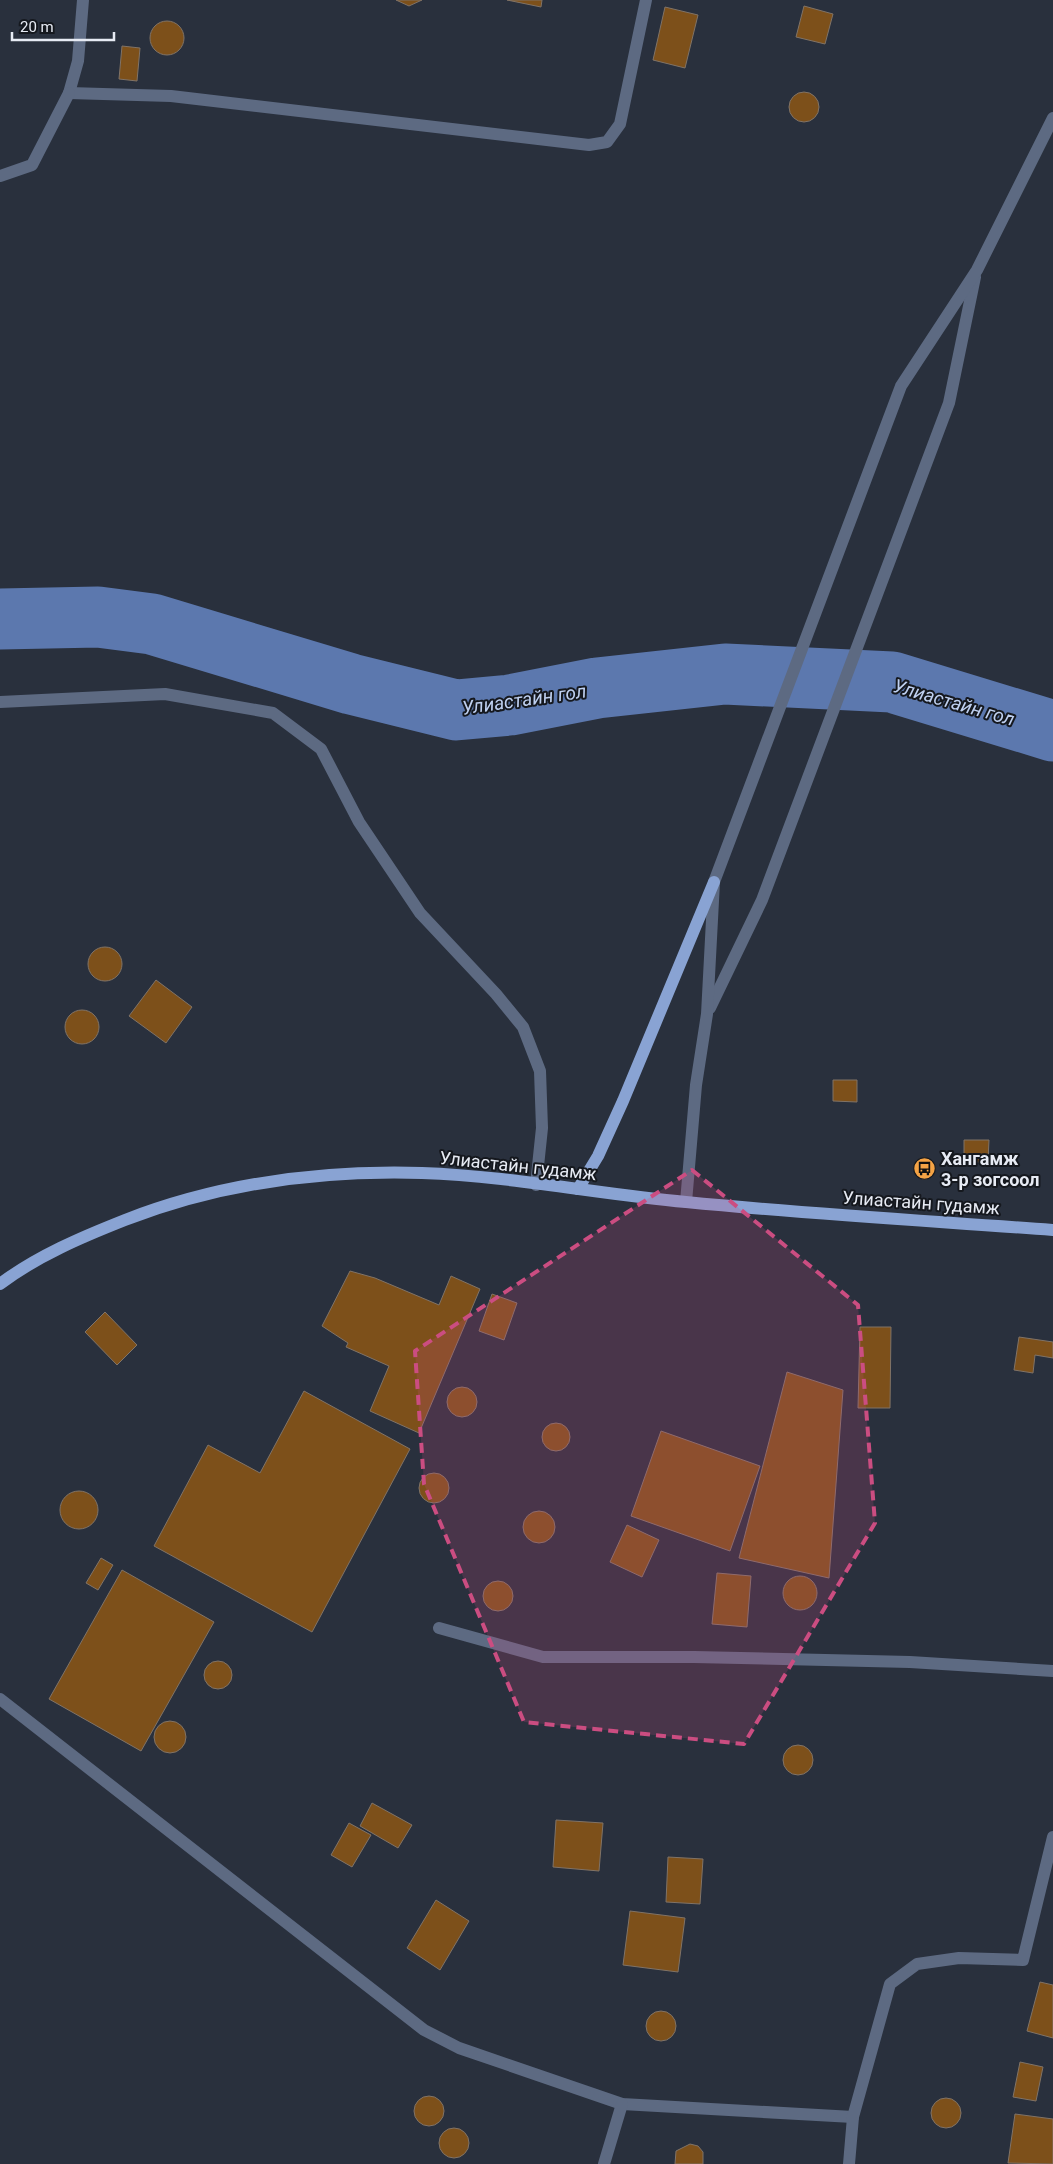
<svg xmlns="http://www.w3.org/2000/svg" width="1053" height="2164" viewBox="0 0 1053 2164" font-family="Roboto,sans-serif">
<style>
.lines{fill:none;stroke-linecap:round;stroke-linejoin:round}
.river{stroke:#5c78ae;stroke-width:61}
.building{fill:#7d501a;stroke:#807367}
.minor{stroke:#5d6a82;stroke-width:12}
.major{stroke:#89a3d3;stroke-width:12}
.marked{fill:#cb4d81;fill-opacity:0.2;stroke:#cb4d81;stroke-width:4;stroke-dasharray:10 6;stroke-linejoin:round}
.labels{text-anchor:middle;stroke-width:4;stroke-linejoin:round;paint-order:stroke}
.poi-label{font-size:18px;font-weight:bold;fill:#e7ebf4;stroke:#15181e;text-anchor:start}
.street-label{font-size:18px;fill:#e7ebf4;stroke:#15181e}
.water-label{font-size:19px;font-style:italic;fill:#bfd0f0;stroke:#15181e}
</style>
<rect width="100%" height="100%" fill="#29303d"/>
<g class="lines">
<polyline class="river" points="0,619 98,617 152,624 351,684 456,710 510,705 597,688 725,674 892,682 1053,731"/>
</g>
<g class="building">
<polygon points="396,0 422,0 409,6"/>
<polygon points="507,0 542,0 541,7"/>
<polygon points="804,6 833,14 825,44 796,37"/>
<polygon points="665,7 698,15 685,68 653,60"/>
<circle cx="167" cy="38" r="17"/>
<polygon points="122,46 140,48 137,81 119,79"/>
<circle cx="804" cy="107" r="15"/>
<circle cx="105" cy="964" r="17"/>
<polygon points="156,980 192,1007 166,1043 129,1016"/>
<circle cx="82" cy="1027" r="17"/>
<polygon points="833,1080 857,1080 857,1102 833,1101"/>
<polygon points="964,1140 989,1140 988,1162 964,1162"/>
<polygon points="350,1271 375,1278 439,1305 451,1276 480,1289 419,1433 370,1411 389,1366 346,1347 348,1343 322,1326"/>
<polygon points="492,1294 517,1303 504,1340 479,1331"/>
<polygon points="105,1312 137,1345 117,1365 85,1332"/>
<polygon points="860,1327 891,1327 890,1408 858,1408"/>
<polygon points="1019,1337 1053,1342 1053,1358 1035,1355 1033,1373 1014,1370"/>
<polygon points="787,1372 843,1390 829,1578 739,1558"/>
<circle cx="462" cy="1402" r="15"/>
<polygon points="304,1391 410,1449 312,1632 154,1546 208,1445 260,1473"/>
<circle cx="556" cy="1437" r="14"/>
<polygon points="661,1431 760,1466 730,1551 631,1516"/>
<circle cx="434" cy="1488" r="15"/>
<circle cx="79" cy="1510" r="19"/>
<circle cx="539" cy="1527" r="16"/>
<polygon points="627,1525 659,1540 642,1577 610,1562"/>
<polygon points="101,1558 113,1565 98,1590 86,1583"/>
<polygon points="122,1570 214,1622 141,1751 49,1699"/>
<polygon points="717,1573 751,1576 747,1627 712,1624"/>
<circle cx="800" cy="1593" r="17"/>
<circle cx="498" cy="1596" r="15"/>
<circle cx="218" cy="1675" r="14"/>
<circle cx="170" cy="1737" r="16"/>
<circle cx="798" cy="1760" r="15"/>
<polygon points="372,1803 412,1825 398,1848 360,1826"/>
<polygon points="556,1820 603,1823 599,1871 553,1867"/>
<polygon points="349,1823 371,1835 352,1867 331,1855"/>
<polygon points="668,1857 703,1859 700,1904 666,1902"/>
<polygon points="436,1900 469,1921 440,1970 407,1948"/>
<polygon points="630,1911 685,1918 678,1972 623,1965"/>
<polygon points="1040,1982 1053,1985 1053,2038 1027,2031"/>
<circle cx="661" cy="2026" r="15"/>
<polygon points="1020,2062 1043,2067 1036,2101 1013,2097"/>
<circle cx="429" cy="2111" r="15"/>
<circle cx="946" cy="2113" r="15"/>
<polygon points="1015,2114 1053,2119 1053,2164 1008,2163"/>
<circle cx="454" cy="2143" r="15"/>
<polygon points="690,2144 698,2146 703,2152 703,2164 675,2164 676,2151"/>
</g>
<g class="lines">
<g class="minor">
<polyline points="83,0 78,61 69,93 171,96 589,145 607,142 620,124 646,0"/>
<polyline points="0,176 32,165 69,93"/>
<polyline points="0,702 165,694 273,713 321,749 359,822 420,913 496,994 523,1027 540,1071 542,1128 536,1185"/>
<polyline points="710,1008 762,900 949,403 975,277"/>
<polyline points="686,1202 696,1085 707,1014 714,882 901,386 977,270 1053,118"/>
<polyline points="439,1628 543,1657 694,1657 910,1662 1053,1671"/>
<polyline points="0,1699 424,2030 459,2048 622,2104 853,2117"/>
<polyline points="604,2164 622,2104"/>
<polyline points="849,2164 853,2117 890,1984 917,1964 959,1958 1023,1960 1053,1837"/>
</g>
<g class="major">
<polyline points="578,1189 598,1156 623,1101 714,882"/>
<path d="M0 1284C37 1256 82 1237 125 1220 220 1183 321 1170 422 1173 510 1176 598 1194 686 1202 808 1214 931 1221 1053 1230"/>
</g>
</g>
<path class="marked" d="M692 1170 858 1305 875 1523 744 1744 524 1722 424 1484 415 1351Z"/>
<defs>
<symbol id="bus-disc" viewBox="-11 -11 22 22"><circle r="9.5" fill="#f5a345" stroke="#15181e"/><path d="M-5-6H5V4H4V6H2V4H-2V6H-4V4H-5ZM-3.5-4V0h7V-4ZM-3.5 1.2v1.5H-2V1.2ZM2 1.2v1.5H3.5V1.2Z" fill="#111"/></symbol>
</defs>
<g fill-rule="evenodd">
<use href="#bus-disc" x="912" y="1156" width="25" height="25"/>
</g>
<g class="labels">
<g class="poi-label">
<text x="941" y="1165">Хангамж<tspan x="941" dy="21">3-р зогсоол</tspan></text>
</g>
<g class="street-label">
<text transform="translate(518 1166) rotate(6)" y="6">Улиастайн гудамж</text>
<text transform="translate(921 1203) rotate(4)" y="6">Улиастайн гудамж</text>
</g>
<g class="water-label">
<text transform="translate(524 699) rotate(-8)" y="7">Улиастайн гол</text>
<text transform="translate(954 702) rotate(16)" y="7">Улиастайн гол</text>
</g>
</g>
<path d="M12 32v8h102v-8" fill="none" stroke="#e7ebf4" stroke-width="2.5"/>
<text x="20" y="32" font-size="15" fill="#e7ebf4" stroke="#15181e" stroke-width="4" paint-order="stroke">20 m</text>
</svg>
